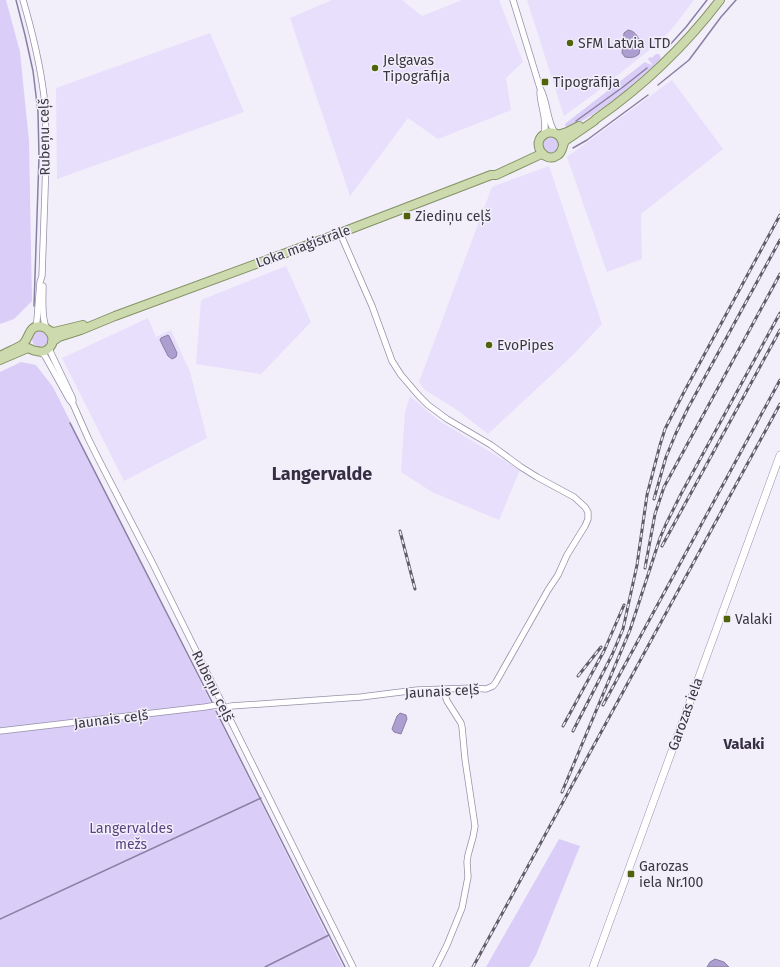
<svg xmlns="http://www.w3.org/2000/svg" width="780" height="967" viewBox="0 0 780 967" font-family="'Fira Sans',sans-serif">
<style>
.built{fill:#e7dffc}
.green{fill:#dacdf7}
.water{fill:#ac9ece;stroke:#8a7fa4}
.lines{fill:none;stroke-linecap:round;stroke-linejoin:round}
.stream{stroke:#8a7fa4;stroke-width:1.5}
.minor-casing{stroke:#9790a9;stroke-width:7}
.secondary-casing{stroke:#9790a9;stroke-width:8}
.primary-casing{stroke:#839164;stroke-width:10}
.minor{stroke:#fff;stroke-width:5.5}
.secondary{stroke:#fff;stroke-width:7}
.primary{stroke:#cddaad;stroke-width:8}
.rail-casing{stroke:#605d68;stroke-width:3}
.rail{stroke:#f2effb;stroke-width:1.5;stroke-dasharray:4.5;stroke-linecap:butt}
.poi-dot{fill:#50630b;stroke:#f2effb;stroke-width:1.5}
.labels{text-anchor:middle;stroke-width:3;stroke-linejoin:round;paint-order:stroke}
.poi-label{font-size:14px;fill:#3a3742;stroke:#f2effb;text-anchor:start}
.street-label{font-size:14px;fill:#3a3742;stroke:#f2effb}
.park-label{font-size:14px;fill:#584380;stroke:#f2effb}
.neighbourhood-label{font-size:15px;font-weight:bold;fill:#362f44;stroke:#f2effb}
.district-label{font-size:18px;font-weight:bold;fill:#362f44;stroke:#f2effb}
</style>
<rect width="100%" height="100%" fill="#f2effb"/>
<g class="built">
<polygon points="332,0 402,0 422,16 462,0 499,0 523,62 506,78 511,110 438,139 408,118 350,196 290,18"/>
<polygon points="527,0 694,0 671,30 652,48 594,94 564,116"/>
<polygon points="210,33 244,112 57,179 56,88"/>
<polygon points="672,80 723,149 641,214 642,259 607,272 567,157"/>
<polygon points="549,166 602,324 574,354 488,434 457,410 425,390 419,382 492,187"/>
<polygon points="286,266 311,322 261,374 196,364 201,300"/>
<polygon points="148,318 156,337 171,330 190,372 207,438 124,481 62,358"/>
<polygon points="410,396 438,420 520,470 499,520 432,492 401,472 405,412"/>
</g>
<g class="green">
<polygon points="0,0 6,0 20,52 29,141 32,301 14,319 0,324"/>
<polygon points="656,54 659,54 660,56 661,59 623,93 606,106 568,130 565,125 566,123 645,62 651,65 652,64 648,59 650,57 652,58"/>
<circle cx="551" cy="145" r="8"/>
<circle cx="40" cy="339" r="8"/>
<polygon points="21,362 36,365 53,387 343,967 0,967 0,372"/>
<polygon points="559,839 580,846 536,955 529,967 486,967"/>
</g>
<g class="water">
<path d="M628 30C635 31 637 36 641 42L639 54C634 58 631 58 625 57L622 53 624 33Z"/>
<polygon points="168,335 169,336 177,353 176,357 172,359 168,356 160,340 161,338"/>
<polygon points="400,713 406,715 407,719 401,734 394,732 392,729 397,716"/>
<polygon points="715,959 724,962 729,967 707,967 710,962"/>
</g>
<g class="lines">
<g class="stream">
<polyline points="16,0 25,35 33,71 38,112 39,157 34,306"/>
<polyline points="667,48 686,27 707,0"/>
<polyline points="658,85 689,60 721,17 736,0"/>
<polyline points="576,121 623,87 647,68"/>
<polyline points="573,148 587,140 648,95"/>
<polyline points="70,423 212,702"/>
<polyline points="216,711 345,967"/>
<polyline points="0,919 261,798"/>
<polyline points="265,967 329,935"/>
</g>
<defs>
<g id="minor">
<path d="M23 0C32 31 40 63 44 96 47 127 46 159 45 191 44 219 43 248 42 276L40 282 37 320 36 327"/>
<path d="M513 0 540 88C548 102 546 119 555 133"/>
<path d="M540 92C540 105 548 121 544 134"/>
<path d="M43 286C43 298 41 319 47 329"/>
<polyline points="50,348 50,351 72,397 73,400"/>
<polyline points="41,352 45,356 69,399 73,404 88,438 100,462 153,564 353,967"/>
<polyline points="224,708 231,706 361,697 417,690 473,688 486,689 493,686 496,682 548,590 558,575 567,555 585,526 588,519 588,512 585,507 574,497 537,477 521,467 491,445 447,419 428,405 419,396 401,375 392,361 372,306 340,233"/>
<polyline points="0,731 205,707 217,705 221,703"/>
<polyline points="436,967 447,945 462,908 468,877 467,862 468,855 473,837 475,826 465,759 462,727 461,723 447,701 443,690"/>
</g>
<polyline id="secondary" points="593,967 780,455"/>
<g id="primary">
<polyline points="558,135 567,132 579,126"/>
<path d="M563 144C562 139 560 134 554 133 551 132 548 132 545 134 530 142 544 165 558 155 563 151 562 146 565 141L594 121 596 119C643 86 685 46 720 0"/>
<polyline points="49,331 54,332 83,325"/>
<polyline points="52,342 59,337 81,330 115,316 340,233 491,175 496,175 539,155 543,154"/>
<path d="M0 356C7 352 15 349 22 345 30 339 28 323 43 327 46 328 49 330 50 332 53 336 53 340 52 344 49 350 43 353 37 351 33 351 31 349 28 348L0 360"/>
</g>
</defs>
<use href="#minor" class="minor-casing"/>
<use href="#secondary" class="secondary-casing"/>
<use href="#primary" class="primary-casing"/>
<use href="#minor" class="minor"/>
<use href="#secondary" class="secondary"/>
<use href="#primary" class="primary"/>
<defs>
<g id="rail">
<polyline points="654,499 666,457 676,433 688,408 780,240"/>
<polyline points="400,531 415,589"/>
<polyline points="662,546 780,330"/>
<polyline points="645,568 655,514 664,487 780,274"/>
<polyline points="578,676 601,647"/>
<polyline points="603,705 780,380"/>
<polyline points="563,726 604,651 624,605"/>
<polyline points="573,731 612,655 623,629 637,565 647,495 660,445 665,429 684,392 780,215"/>
<polyline points="562,792 630,630 660,538 666,524 681,494 780,313"/>
<polyline points="473,967 780,404"/>
</g>
</defs>
<use href="#rail" class="rail-casing"/>
<use href="#rail" class="rail"/>
</g>
<g class="poi-dot">
<circle cx="570" cy="43" r="4"/>
<circle cx="375" cy="68" r="4"/>
<rect x="541" y="78" width="8" height="8" rx="2"/>
<rect x="403" y="212" width="8" height="8" rx="2"/>
<circle cx="489" cy="345" r="4"/>
<rect x="723" y="615" width="8" height="8" rx="2"/>
<rect x="627" y="870" width="8" height="8" rx="2"/>
</g>
<g class="labels">
<g class="poi-label">
<text x="578" y="48">SFM Latvia LTD</text>
<text x="383" y="65">Jelgavas<tspan x="383" dy="16">Tipogrāfija</tspan></text>
<text x="553" y="87">Tipogrāfija</text>
<text x="415" y="221">Ziediņu ceļš</text>
<text x="497" y="350">EvoPipes</text>
<text x="735" y="624">Valaki</text>
<text x="639" y="871">Garozas<tspan x="639" dy="16">iela Nr.100</tspan></text>
</g>
<g class="street-label">
<text transform="translate(44 137) rotate(-91)" y="5">Rubeņu ceļš</text>
<text transform="translate(303 246) rotate(-20)" y="5">Loka maģistrāle</text>
<text transform="translate(213 686) rotate(64)" y="5">Rubeņu ceļš</text>
<text transform="translate(442 691) rotate(-3)" y="5">Jaunais ceļš</text>
<text transform="translate(685 714) rotate(-70)" y="5">Garozas iela</text>
<text transform="translate(111 719) rotate(-7)" y="5">Jaunais ceļš</text>
</g>
<g class="park-label">
<text x="131" y="833">Langervaldes<tspan x="131" dy="16">mežs</tspan></text>
</g>
<g class="neighbourhood-label">
<text x="744" y="749">Valaki</text>
</g>
<g class="district-label">
<text x="322" y="480">Langervalde</text>
</g>
</g>
</svg>
